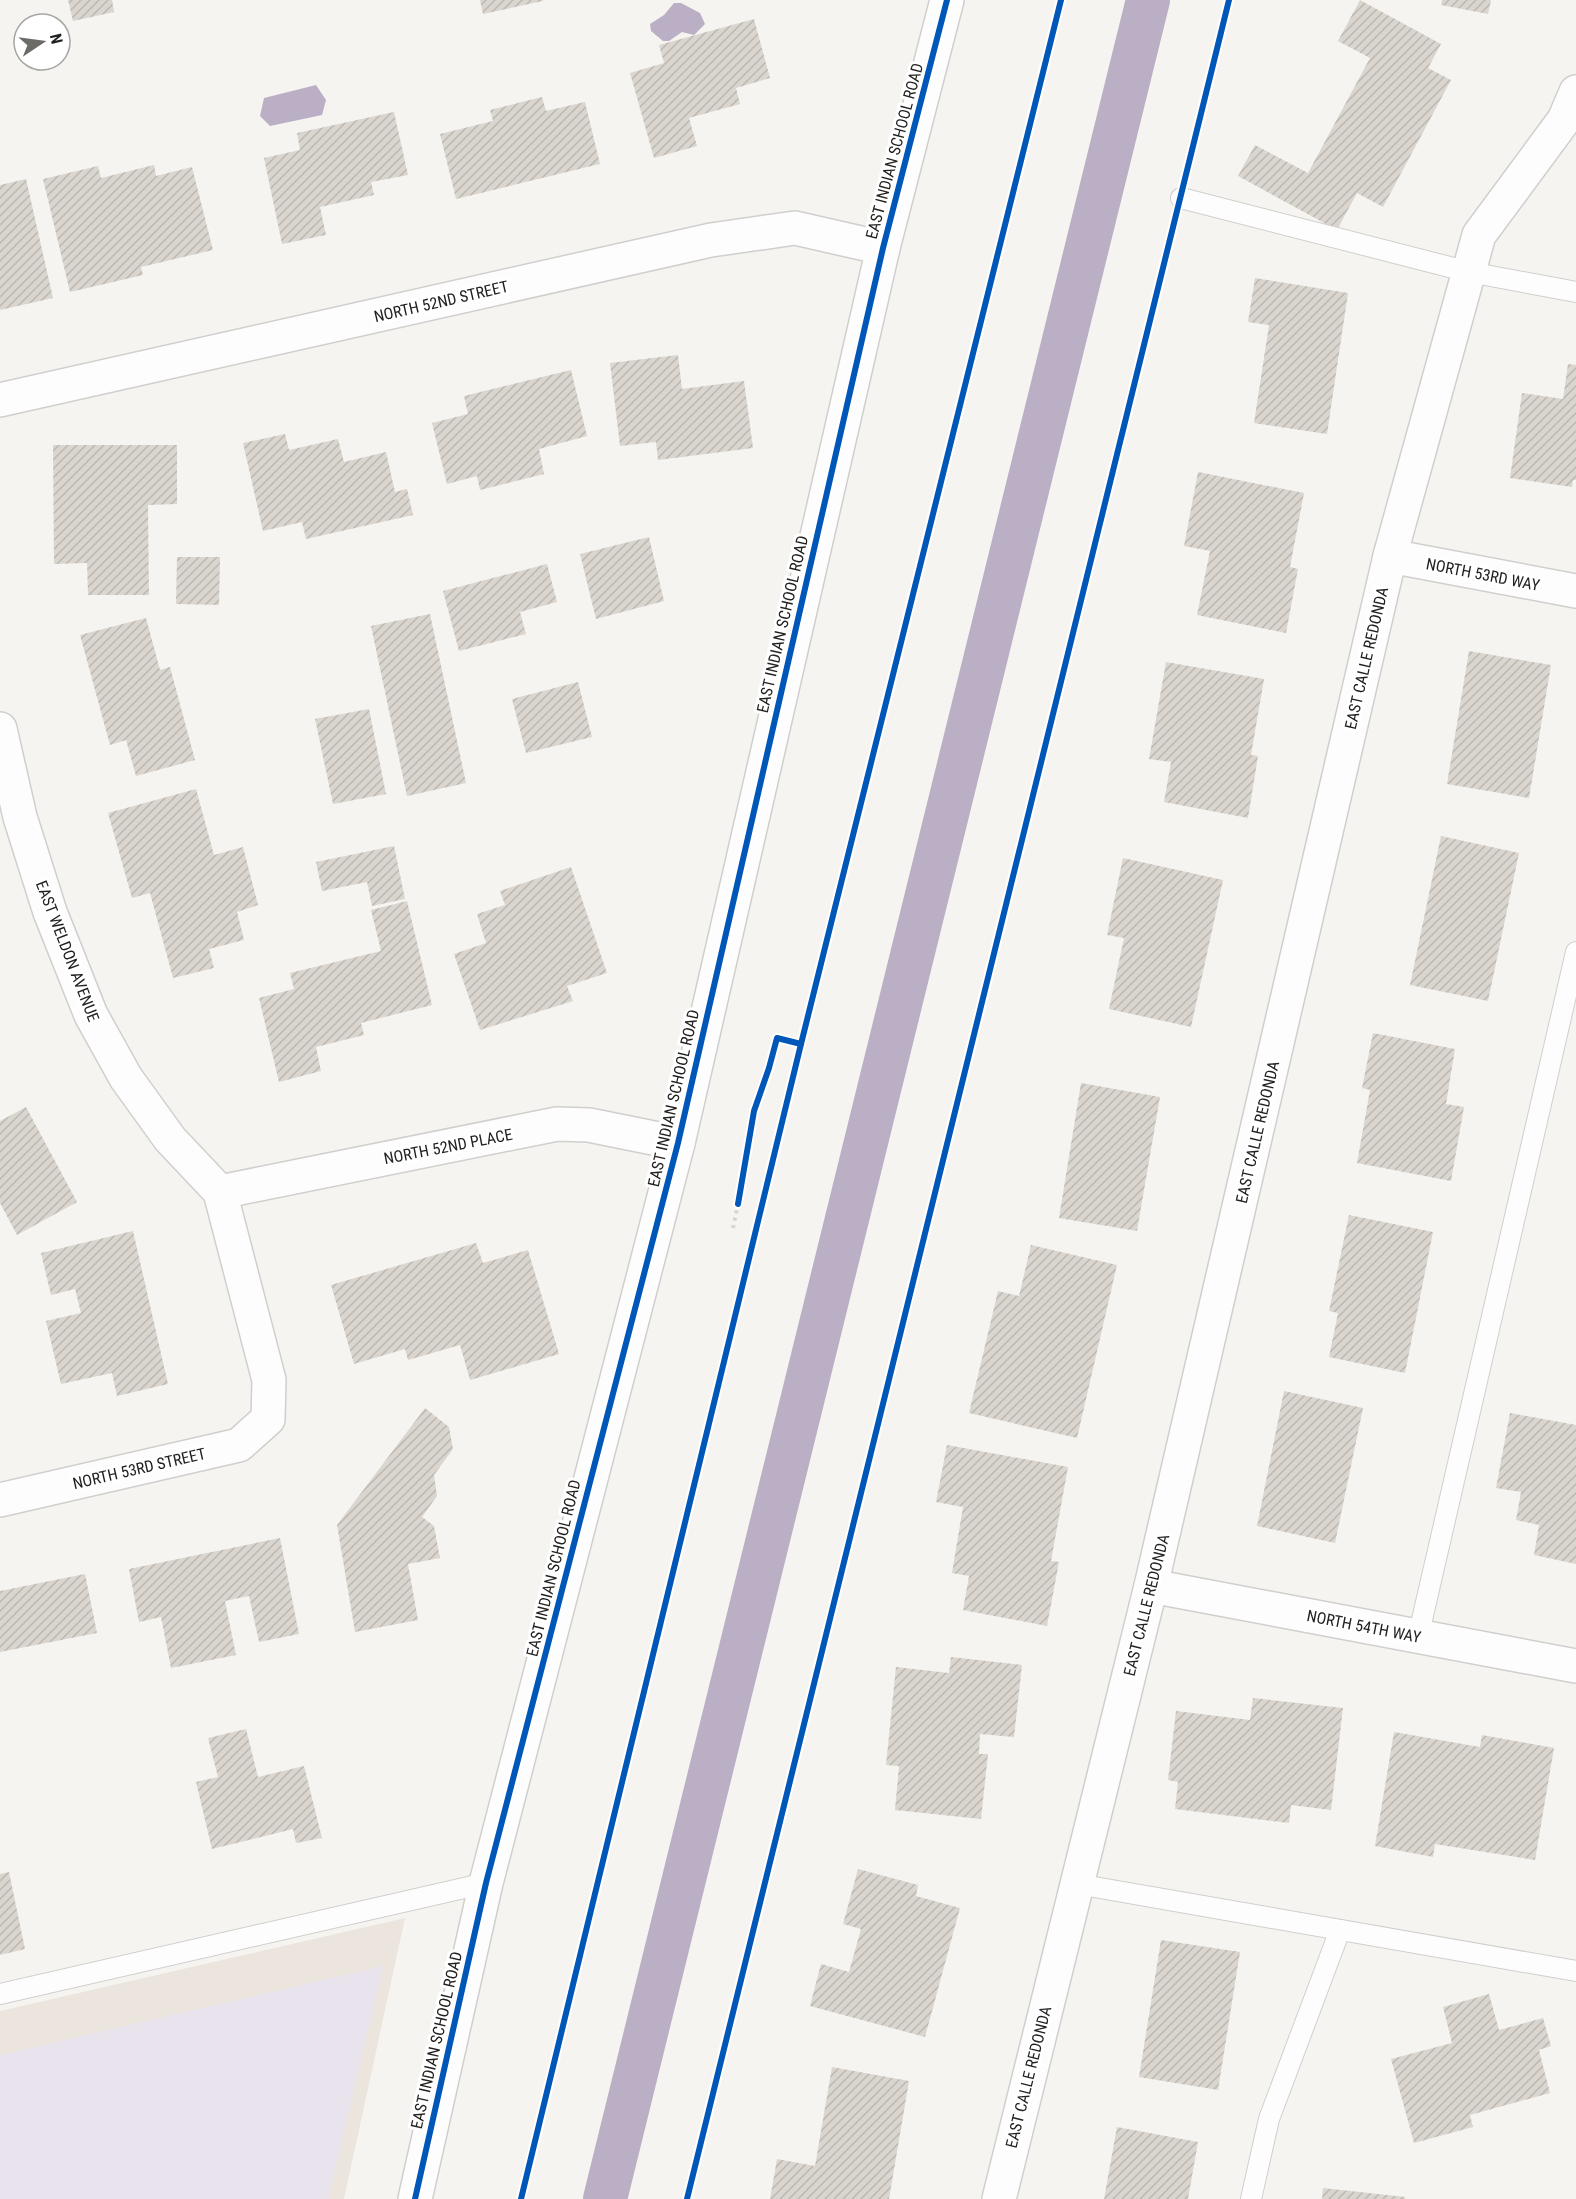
<svg xmlns="http://www.w3.org/2000/svg" width="1576" height="2199" viewBox="0 0 1576 2199" font-family="'Roboto Condensed',sans-serif">
<style>
.built{fill:#ebe5de}
.green{fill:#e9e3ed}
.water{fill:#baafc4}
.lines{fill:none;stroke-linecap:round;stroke-linejoin:round}
.canal{stroke:#baafc4;stroke-width:44}
.building{fill:url(#building-hatch)}
.lane-casing{stroke:#d1cfcd;stroke-width:22}
.street-casing{stroke:#d1cfcd;stroke-width:36}
.secondary-casing{stroke:#d1cfcd;stroke-width:36}
.path{stroke:#d4d4d3;stroke-width:4;stroke-dasharray:3 4.5;stroke-linecap:butt}
.lane{stroke:#fefdfd;stroke-width:20}
.street{stroke:#fefdfd;stroke-width:33}
.secondary{stroke:#fefdfd;stroke-width:33}
.cycleway-casing{stroke:#fff;stroke-width:10}
.cycleway{stroke:#0057b8;stroke-width:6}
.labels{text-anchor:middle;stroke-width:6;stroke-linejoin:round;paint-order:stroke}
.street-label{font-size:16px;fill:#22211f;stroke:#fff}
</style>
<defs>
<pattern id="building-hatch" width="6" height="6" patternUnits="userSpaceOnUse" patternTransform="scale(1.5)"><rect width="6" height="6" fill="#dad6cf"/><path d="M-1 1l2-2M0 6l6-6M5 7l2-2" fill="none" stroke="#bbb7b1"/></pattern>
</defs>
<rect width="100%" height="100%" fill="#f6f4f1"/>
<polygon class="built" points="405,1918 344,2199 0,2199 0,2011"/>
<polygon class="green" points="383,1966 328,2199 0,2199 0,2055"/>
<g class="water">
<polygon points="674,3 681,3 700,13 705,24 694,35 682,32 669,41 663,41 651,31 650,24 664,15"/>
<polygon points="316,85 326,100 322,115 270,126 260,116 264,98"/>
</g>
<g class="lines">
<polyline class="canal" points="605,2199 1148,0"/>
</g>
<g class="building">
<polygon points="68,0 112,0 114,12 73,21"/>
<polygon points="480,0 543,0 543,1 483,14"/>
<polygon points="1360,0 1441,44 1428,68 1451,80 1383,207 1357,193 1337,230 1238,176 1255,145 1308,173 1370,58 1338,41"/>
<polygon points="1442,0 1491,0 1488,14 1441,5"/>
<polygon points="754,19 770,78 736,88 740,104 689,118 697,146 654,158 630,73 664,63 659,45"/>
<polygon points="542,97 546,111 585,102 600,164 456,199 440,134 493,121 490,110"/>
<polygon points="394,112 408,175 371,182 374,195 320,207 326,235 282,244 264,158 300,150 297,133"/>
<polygon points="154,165 156,176 192,167 213,250 141,267 143,275 70,292 43,179 98,166 101,178"/>
<polygon points="26,179 53,298 0,310 0,185"/>
<polygon points="1255,278 1348,293 1327,434 1254,423 1269,325 1248,322"/>
<polygon points="678,355 682,389 744,381 753,448 658,460 656,442 620,446 610,363"/>
<polygon points="1568,364 1576,365 1576,480 1573,480 1572,487 1510,478 1522,393 1563,399"/>
<polygon points="571,370 587,436 539,449 544,474 480,490 477,476 447,484 432,423 468,414 464,396"/>
<polygon points="285,434 289,450 338,439 344,462 386,452 395,492 407,489 413,515 306,539 302,522 263,531 243,443"/>
<polygon points="53,445 177,445 177,504 148,505 149,595 88,595 87,563 54,564"/>
<polygon points="1198,472 1304,493 1290,567 1298,569 1286,633 1197,615 1210,551 1184,546"/>
<polygon points="649,537 664,601 596,619 580,554"/>
<polygon points="177,557 220,557 219,605 176,604"/>
<polygon points="547,564 557,602 520,612 526,634 459,651 443,591"/>
<polygon points="430,614 466,783 407,796 371,626"/>
<polygon points="146,618 160,670 170,667 195,760 136,776 126,740 110,745 80,635"/>
<polygon points="1469,651 1551,665 1529,798 1447,784"/>
<polygon points="1166,662 1264,679 1251,755 1258,756 1248,818 1164,802 1171,762 1149,759"/>
<polygon points="578,682 592,737 526,753 512,699"/>
<polygon points="369,709 386,794 333,804 315,719"/>
<polygon points="196,789 214,855 243,847 258,905 237,912 244,940 209,949 214,968 173,978 150,893 132,898 108,813"/>
<polygon points="1441,836 1519,853 1488,1001 1410,985"/>
<polygon points="394,846 405,899 372,906 367,882 322,891 316,862"/>
<polygon points="1123,858 1223,880 1191,1027 1109,1009 1124,938 1107,935"/>
<polygon points="571,867 607,973 567,986 573,1001 480,1030 454,954 486,943 477,914 505,905 500,891"/>
<polygon points="407,901 432,1005 361,1023 364,1035 316,1047 321,1071 279,1082 259,998 294,989 290,973 381,951 371,910"/>
<polygon points="1373,1033 1455,1049 1446,1104 1464,1107 1451,1181 1357,1163 1370,1090 1362,1088"/>
<polygon points="1081,1083 1160,1097 1137,1231 1059,1218"/>
<polygon points="26,1107 77,1202 17,1235 0,1203 0,1121"/>
<polygon points="1349,1215 1433,1232 1405,1373 1329,1357 1338,1313 1329,1311"/>
<polygon points="133,1231 168,1384 117,1396 112,1373 61,1384 46,1321 81,1313 75,1289 51,1295 41,1253"/>
<polygon points="476,1243 483,1263 528,1250 559,1354 470,1380 460,1345 408,1360 405,1349 354,1364 331,1285"/>
<polygon points="1031,1245 1117,1265 1077,1438 969,1413 998,1291 1019,1296"/>
<polygon points="1284,1391 1363,1408 1335,1543 1257,1526"/>
<polygon points="425,1408 449,1427 453,1449 434,1475 437,1496 422,1517 434,1526 440,1558 408,1564 418,1620 355,1632 337,1525"/>
<polygon points="1510,1413 1576,1425 1576,1564 1534,1555 1539,1525 1516,1520 1521,1492 1496,1488"/>
<polygon points="947,1445 1068,1467 1051,1561 1059,1562 1047,1626 963,1610 969,1576 952,1573 963,1507 936,1502"/>
<polygon points="280,1538 299,1634 259,1642 249,1596 225,1601 236,1655 171,1668 161,1617 139,1622 129,1569"/>
<polygon points="85,1574 97,1633 0,1652 0,1591"/>
<polygon points="951,1657 1022,1665 1014,1737 980,1734 979,1754 988,1754 981,1819 895,1810 899,1766 886,1765 896,1667 949,1673"/>
<polygon points="1253,1698 1343,1708 1331,1810 1291,1805 1289,1823 1175,1809 1178,1782 1168,1780 1176,1711 1250,1720"/>
<polygon points="246,1729 258,1777 304,1766 322,1838 296,1843 293,1829 212,1849 196,1782 218,1777 208,1738"/>
<polygon points="1394,1732 1480,1747 1482,1735 1554,1748 1535,1860 1435,1844 1433,1857 1375,1846"/>
<polygon points="858,1869 918,1885 916,1896 960,1908 925,2037 810,2006 821,1964 849,1972 861,1929 843,1924"/>
<polygon points="9,1872 25,1949 0,1955 0,1874"/>
<polygon points="1161,1940 1240,1952 1218,2090 1139,2077"/>
<polygon points="1489,1994 1499,2030 1543,2018 1551,2046 1539,2050 1550,2093 1470,2115 1473,2127 1414,2143 1391,2059 1452,2043 1443,2007"/>
<polygon points="832,2067 909,2081 889,2199 770,2199 777,2159 815,2166"/>
<polygon points="1117,2127 1198,2142 1188,2199 1104,2199"/>
<polygon points="1323,2188 1405,2197 1405,2199 1322,2199"/>
</g>
<g class="lines">
<defs>
<g id="lane">
<polyline points="1181,198 1469,272 1576,292"/>
<polyline points="1418,1637 1576,952"/>
<polyline points="1077,1884 1576,1971"/>
<polyline points="0,1994 486,1883"/>
<polyline points="1251,2199 1269,2119 1340,1930"/>
</g>
<g id="street">
<polyline points="0,400 711,240 795,228 883,248"/>
<polyline points="1390,556 1576,591"/>
<polyline points="0,729 20,817 50,912 91,1015 126,1078 170,1139 220,1192 269,1380 268,1419 239,1445 0,1500"/>
<polyline points="220,1192 557,1124 589,1125 678,1143"/>
<polyline points="1151,1586 1576,1666"/>
<polyline points="999,2199 1151,1586 1390,556 1479,235 1564,120 1576,92"/>
</g>
<polyline id="secondary" points="415,2199 486,1883 678,1143 883,248 947,0"/>
</defs>
<use href="#lane" class="lane-casing"/>
<use href="#street" class="street-casing"/>
<use href="#secondary" class="secondary-casing"/>
<polyline class="path" points="733,1228 738,1204"/>
<use href="#lane" class="lane"/>
<use href="#street" class="street"/>
<use href="#secondary" class="secondary"/>
<defs>
<g id="cycleway">
<polyline points="738,1204 754,1111 769,1068 777,1038 801,1044"/>
<polyline points="415,2199 486,1883 678,1143 883,248 947,0"/>
<polyline points="521,2199 801,1044 1061,0"/>
<polyline points="687,2199 1229,0"/>
</g>
</defs>
<use href="#cycleway" class="cycleway-casing"/>
<use href="#cycleway" class="cycleway"/>
</g>
<g class="labels">
<g class="street-label">
<text transform="translate(894 151) rotate(-75)" y="6">EAST INDIAN SCHOOL ROAD</text>
<text transform="translate(441 301) rotate(-13)" y="6">NORTH 52ND STREET</text>
<text transform="translate(1483 574) rotate(11)" y="6">NORTH 53RD WAY</text>
<text transform="translate(782 624) rotate(-77)" y="6">EAST INDIAN SCHOOL ROAD</text>
<text transform="translate(1366 658) rotate(-77)" y="6">EAST CALLE REDONDA</text>
<text transform="translate(68 951) rotate(69)" y="6">EAST WELDON AVENUE</text>
<text transform="translate(673 1098) rotate(-77)" y="6">EAST INDIAN SCHOOL ROAD</text>
<text transform="translate(1257 1132) rotate(-77)" y="6">EAST CALLE REDONDA</text>
<text transform="translate(448 1146) rotate(-11)" y="6">NORTH 52ND PLACE</text>
<text transform="translate(139 1468) rotate(-13)" y="6">NORTH 53RD STREET</text>
<text transform="translate(553 1568) rotate(-76)" y="6">EAST INDIAN SCHOOL ROAD</text>
<text transform="translate(1146 1605) rotate(-76)" y="6">EAST CALLE REDONDA</text>
<text transform="translate(1364 1626) rotate(11)" y="6">NORTH 54TH WAY</text>
<text transform="translate(436 2040) rotate(-77)" y="6">EAST INDIAN SCHOOL ROAD</text>
<text transform="translate(1028 2077) rotate(-76)" y="6">EAST CALLE REDONDA</text>
</g>
</g>
<g transform="translate(42 42) rotate(77)"><circle r="28" fill="#ffffff" stroke="#a7a6a5" stroke-width="1.5"/>
<path d="M0-4.5L10 22L0 15L-10 22Z" fill="#6c6b68"/>
<text y="-9" font-size="16" font-weight="bold" text-anchor="middle" fill="#22211f">N</text>
</g>
</svg>
